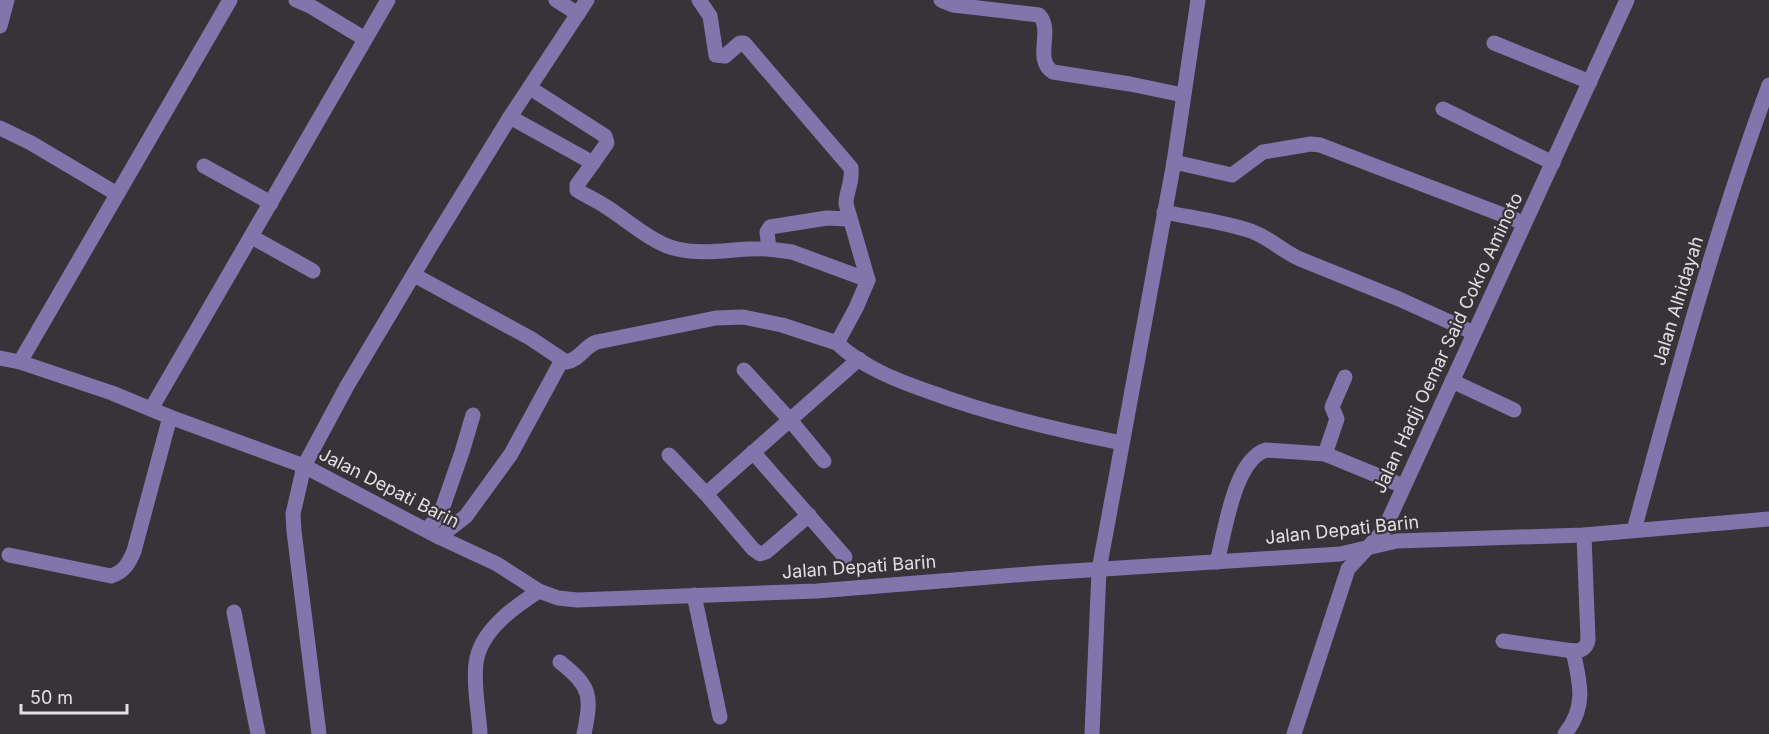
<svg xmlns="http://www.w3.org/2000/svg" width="1769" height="734" viewBox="0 0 1769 734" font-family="Inter,sans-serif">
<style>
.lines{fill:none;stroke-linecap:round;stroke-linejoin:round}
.minor{stroke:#8275ac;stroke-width:15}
.labels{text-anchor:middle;stroke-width:4.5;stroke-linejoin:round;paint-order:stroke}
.street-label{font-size:18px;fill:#e2dee1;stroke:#383338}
</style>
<rect width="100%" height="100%" fill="#383338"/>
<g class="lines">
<g class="minor">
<polyline points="296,0 312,7 365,39"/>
<polyline points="556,0 578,14"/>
<path d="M941 0 953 5 1039 15C1054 30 1033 60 1053 72L1130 84 1183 95"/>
<polyline points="0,26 7,0"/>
<polyline points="1494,43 1590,82"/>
<polyline points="530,88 605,136 607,143 593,163"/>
<polyline points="1443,109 1553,163"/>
<path d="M510 117 593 163 577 185V190C586 196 596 200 605 206 626 219 653 244 677 249 707 256 739 247 769 249L767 232 770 227 827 218 849 219"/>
<polyline points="0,128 31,143 117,194"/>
<polyline points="1174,162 1232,175 1263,152 1311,144 1320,145 1524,223"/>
<polyline points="204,166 271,203"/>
<path d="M1164 212C1193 218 1224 222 1251 231 1270 238 1282 251 1300 259L1399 299 1474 333"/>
<polyline points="252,237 313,271"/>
<polyline points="769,249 792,252 868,280"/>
<path d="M414 275 530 338 566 362C580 360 584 346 597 342L716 318 743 317 782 325 837 343 856 308 868 280 846 204C846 191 853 182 851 168L744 43H740L725 56 716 55 710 16 699 0"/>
<path d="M837 343C862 367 898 381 930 392 992 415 1056 430 1122 443"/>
<polyline points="0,358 20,362 112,393 170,417 304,466 439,537 497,564 539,591 558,598 577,600 817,591 1041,573 1340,554 1397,541 1584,535 1769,519"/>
<polyline points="20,362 230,0"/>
<polyline points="744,370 790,420 824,461"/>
<polyline points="1452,381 1514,410"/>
<polyline points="151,409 388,0"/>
<polyline points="753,452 845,557"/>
<polyline points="1325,454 1337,419 1332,407 1345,377"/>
<polyline points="669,455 706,494 753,549 760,554 766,552 809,515"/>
<polyline points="706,494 859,359"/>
<polyline points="426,530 440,515 462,452 473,415"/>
<path d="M1634 530C1675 380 1715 231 1769 85"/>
<polyline points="439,537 466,516 511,454 562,360"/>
<path d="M9 555 111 576C124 572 129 563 134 551L170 417"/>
<path d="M1217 562C1225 532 1234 460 1266 450L1325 454 1403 486"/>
<polyline points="694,595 720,717"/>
<polyline points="234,612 258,734"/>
<path d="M1503 641 1573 651C1581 651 1586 649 1588 640L1584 535"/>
<path d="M560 662C591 687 592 695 584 734"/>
<polyline points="319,734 294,531 293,514 304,466 347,386 430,247 510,117 587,0"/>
<path d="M480 734C479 711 473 686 476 663 480 631 514 607 539 591"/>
<polyline points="1092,734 1099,570 1174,162 1198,0"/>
<polyline points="1294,734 1348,569 1384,530 1627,0"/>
<path d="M1565 734C1587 706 1580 683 1573 651"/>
</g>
</g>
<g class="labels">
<g class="street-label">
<text transform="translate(1678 301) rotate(-73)" y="6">Jalan Alhidayah</text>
<text transform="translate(1448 343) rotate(-65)" y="6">Jalan Hadji Oemar Said Cokro Aminoto</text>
<text transform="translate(389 488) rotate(27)" y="6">Jalan Depati Barin</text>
<text transform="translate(1342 530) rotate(-6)" y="6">Jalan Depati Barin</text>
<text transform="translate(859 567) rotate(-4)" y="6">Jalan Depati Barin</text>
</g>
</g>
<path d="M21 704v9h106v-9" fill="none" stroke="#e2dee1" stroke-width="3"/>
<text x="30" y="704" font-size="18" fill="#e2dee1" stroke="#383338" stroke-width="4.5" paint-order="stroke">50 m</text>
</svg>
